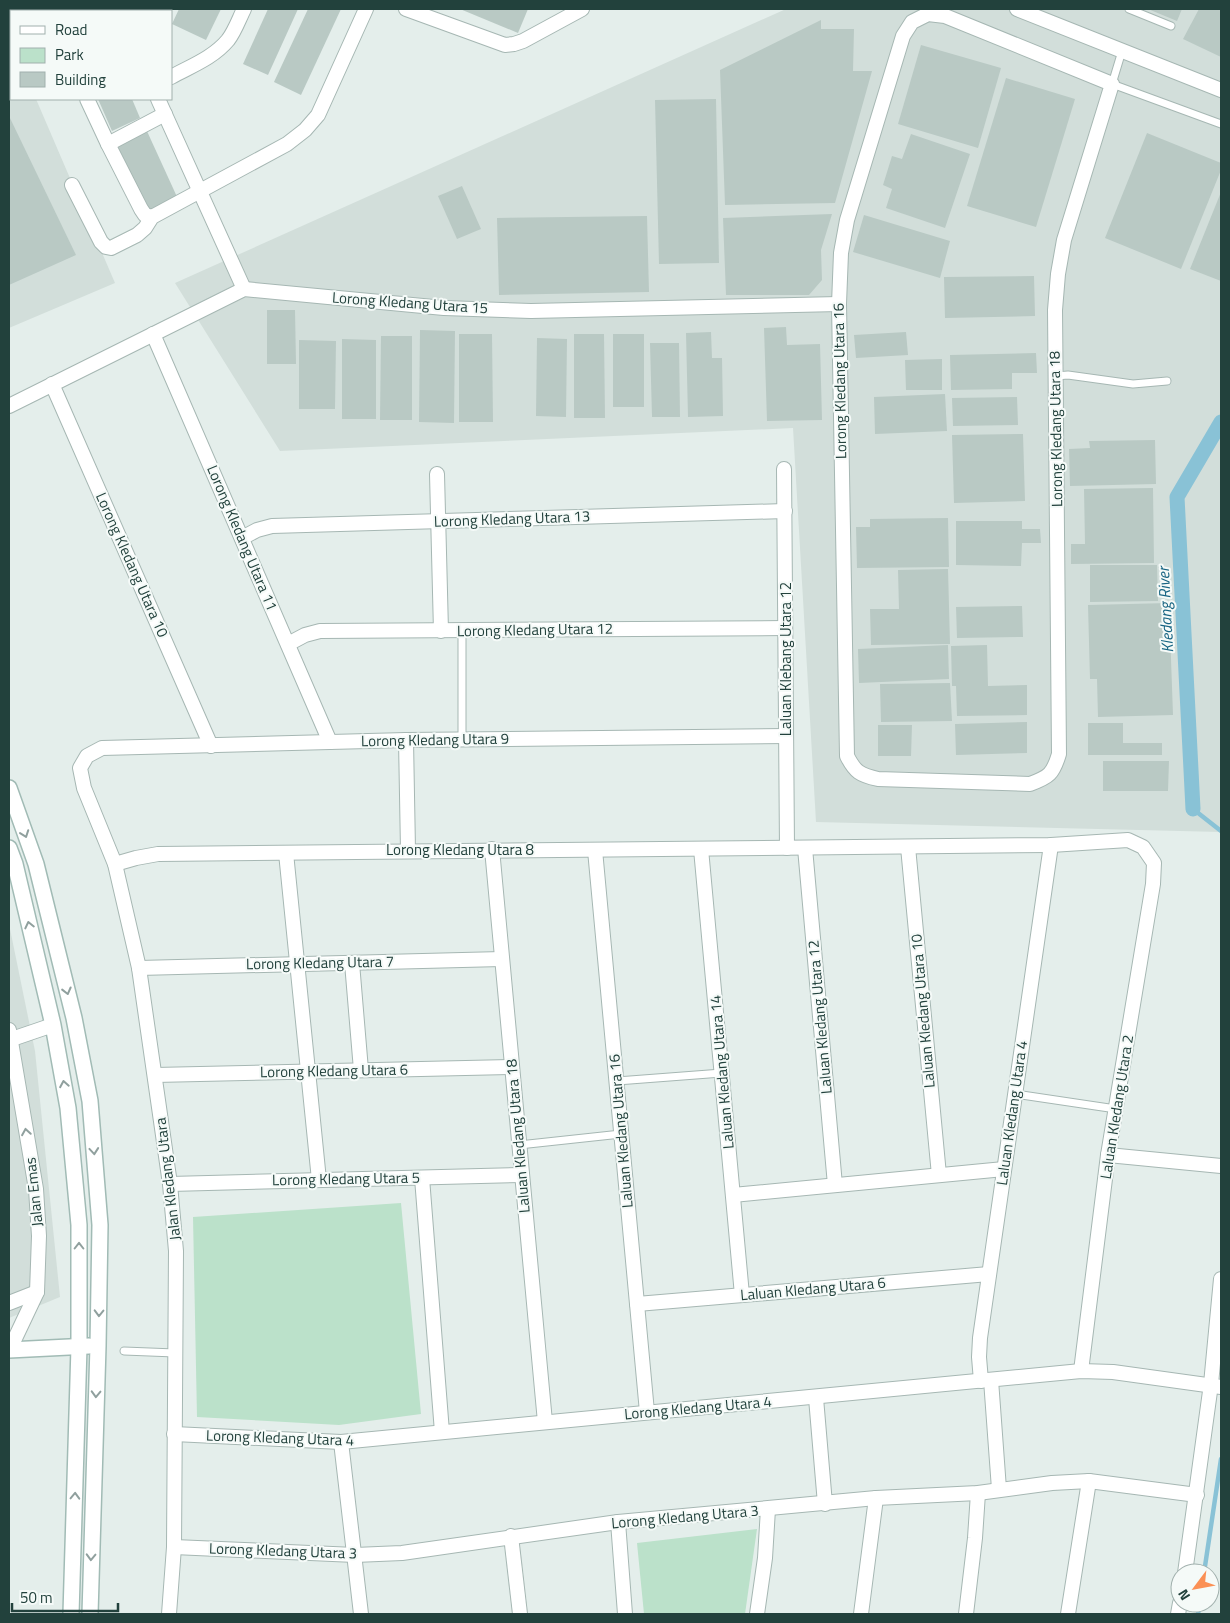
<svg xmlns="http://www.w3.org/2000/svg" width="1230" height="1623" viewBox="0 0 1230 1623" font-family="'Titillium Web',sans-serif">
<style>
.built{fill:#d2deda}
.green{fill:#bbe1ca}
.lines{fill:none;stroke-linecap:round;stroke-linejoin:round}
.stream{stroke:#89c2d6;stroke-width:4.5}
.canal{stroke:#89c2d6;stroke-width:15}
.building{fill:#b9c9c4}
.lane-casing{stroke:#a6b7b3;stroke-width:9}
.street-casing{stroke:#a6b7b3;stroke-width:16}
.secondary-casing{stroke:#a1bbb5;stroke-width:18}
.lane{stroke:#fff;stroke-width:7}
.street{stroke:#fff;stroke-width:14}
.secondary{stroke:#fff;stroke-width:15}
.oneway{stroke:#90a09e}
.labels{text-anchor:middle;stroke-width:4;stroke-linejoin:round;paint-order:stroke}
.street-label{font-size:15px;fill:#22413c;stroke:#f5faf8}
.water-label{font-size:16px;font-style:italic;fill:#176482;stroke:#f5faf8}
</style>
<rect width="100%" height="100%" fill="#e4eeeb"/>
<g class="built">
<polygon points="9,9 60,9 59,11 11,11 11,99 36,99 115,283 9,328"/>
<polygon points="786,9 1221,9 1221,832 816,822 793,428 280,451 175,283"/>
<polygon points="9,924 35,1051 60,1297 9,1318"/>
</g>
<g class="green">
<polygon points="401,1203 421,1414 339,1425 197,1417 193,1217"/>
<polygon points="757,1529 745,1614 644,1614 637,1543"/>
</g>
<g class="lines">
<g class="stream">
<polyline points="1193,809 1221,831"/>
<polyline points="1204,1573 1221,1459"/>
<polyline points="1198,1614 1200,1603"/>
</g>
<polyline class="canal" points="1193,809 1177,497 1221,422"/>
</g>
<g class="building">
<polygon points="179,9 221,9 206,40 172,24"/>
<polygon points="268,9 298,9 268,75 243,64"/>
<polygon points="308,9 341,9 301,95 274,82"/>
<polygon points="460,9 528,9 518,33"/>
<polygon points="1148,9 1182,9 1177,21"/>
<polygon points="1199,9 1221,9 1221,57 1183,39"/>
<polygon points="821,20 821,29 854,29 853,71 872,71 835,203 725,205 720,70"/>
<polygon points="921,45 1001,68 978,148 898,124"/>
<polygon points="1006,78 1075,99 1036,227 967,206"/>
<polygon points="98,99 132,99 140,118 112,131"/>
<polygon points="716,99 719,263 659,264 655,100"/>
<polygon points="9,116 76,255 9,285"/>
<polygon points="146,129 178,199 147,213 115,143"/>
<polygon points="1147,133 1221,163 1221,170 1181,269 1105,238"/>
<polygon points="911,134 970,154 945,228 886,208 892,189 883,185 892,156 902,159"/>
<polygon points="462,186 481,229 457,239 438,196"/>
<polygon points="1221,192 1221,281 1190,269"/>
<polygon points="832,214 821,250 822,280 809,295 726,295 723,218"/>
<polygon points="864,215 950,241 940,278 853,252"/>
<polygon points="647,216 649,292 499,295 497,218"/>
<polygon points="1034,276 1035,316 945,318 944,277"/>
<polygon points="267,310 295,310 296,364 267,364"/>
<polygon points="786,327 787,345 820,344 822,420 767,421 764,328"/>
<polygon points="420,330 455,331 454,423 419,422"/>
<polygon points="711,332 712,358 722,358 723,416 688,417 686,333"/>
<polygon points="906,332 908,355 856,358 854,335"/>
<polygon points="459,334 492,334 493,422 459,422"/>
<polygon points="574,334 604,334 605,418 574,418"/>
<rect x="613" y="334" width="31" height="73"/>
<polygon points="381,336 412,336 412,420 380,420"/>
<polygon points="537,338 567,339 566,417 536,416"/>
<polygon points="342,339 376,340 376,419 342,419"/>
<polygon points="299,340 336,341 335,409 299,409"/>
<polygon points="650,343 679,343 680,417 652,417"/>
<polygon points="1036,353 1037,373 1012,373 1012,389 951,390 950,355"/>
<polygon points="942,359 942,390 906,390 905,360"/>
<polygon points="945,394 947,431 875,434 874,397"/>
<polygon points="1017,397 1018,425 953,426 952,398"/>
<polygon points="1023,434 1025,501 954,503 952,435"/>
<polygon points="1155,440 1156,484 1070,486 1069,449 1090,448 1089,441"/>
<polygon points="1153,488 1154,563 1071,564 1071,544 1085,544 1084,489"/>
<polygon points="948,518 949,567 857,568 856,527 870,527 870,519"/>
<polygon points="956,521 1022,521 1022,529 1040,529 1041,543 1022,543 1021,566 956,565"/>
<polygon points="1090,565 1157,565 1158,601 1090,602"/>
<polygon points="948,569 950,644 871,645 870,609 899,609 898,570"/>
<polygon points="1169,603 1173,715 1098,717 1097,679 1090,679 1088,605"/>
<polygon points="1022,606 1023,637 957,638 956,607"/>
<polygon points="948,645 949,679 859,683 858,649"/>
<polygon points="987,645 988,686 1027,685 1027,715 957,716 956,686 952,686 951,646"/>
<polygon points="950,683 952,721 881,722 880,684"/>
<polygon points="1027,722 1027,753 956,755 955,724"/>
<polygon points="1088,723 1123,723 1123,743 1162,743 1162,755 1088,755"/>
<polygon points="878,725 912,725 911,756 878,756"/>
<polygon points="1103,761 1169,761 1168,791 1103,791"/>
</g>
<g class="lines">
<defs>
<g id="lane">
<polyline points="1129,9 1171,26"/>
<polyline points="1122,51 1112,84 1221,124"/>
<polyline points="1056,376 1068,375 1133,384 1167,381"/>
<polyline points="462,739 462,631"/>
<polyline points="617,1081 722,1073"/>
<polyline points="1015,1094 1116,1109"/>
<polyline points="519,1145 621,1134"/>
<polyline points="124,1351 175,1353"/>
</g>
<g id="street">
<polyline points="117,9 118,11"/>
<polyline points="406,9 505,45 514,44 523,41 582,9"/>
<polyline points="1017,9 1221,90"/>
<polyline points="31,11 32,9"/>
<polyline points="96,11 97,9"/>
<path d="M928 14 945 16 1112 84 1064 240 1058 274 1055 310 1059 754C1053 774 1049 777 1030 784L878 779C860 775 855 772 847 756L839 304 841 253 847 220 903 36 912 22Z"/>
<polyline points="9,57 11,52"/>
<path d="M171 77C191 66 213 58 228 40 235 31 239 19 244 9"/>
<polyline points="87,99 108,144 141,209 145,215 152,217"/>
<polyline points="158,99 244,289"/>
<polyline points="108,144 165,114"/>
<polyline points="72,185 101,242 106,247 111,248 137,235 145,228 152,217 287,144 305,130 318,115 366,9"/>
<polyline points="153,334 330,742"/>
<polyline points="52,384 211,746"/>
<polyline points="9,406 244,289 444,308 531,311 839,304"/>
<polyline points="784,469 787,848"/>
<polyline points="437,474 441,631"/>
<polyline points="242,538 257,530 272,526 785,511"/>
<polyline points="288,644 305,635 320,631 785,628"/>
<polyline points="406,740 408,850"/>
<polyline points="908,847 939,1175"/>
<polyline points="805,848 835,1185"/>
<polyline points="492,849 545,1422"/>
<polyline points="701,849 742,1295"/>
<polyline points="595,850 647,1412"/>
<polyline points="286,853 319,1180"/>
<polyline points="115,864 136,858 158,854 1051,845 1128,840 1143,847 1154,863 1153,884 1108,1155 1081,1371"/>
<polyline points="352,963 361,1070"/>
<polyline points="139,968 502,959"/>
<polyline points="9,1030 36,1189 39,1236 37,1292 10,1349"/>
<polyline points="9,1040 53,1025"/>
<polyline points="155,1075 512,1067"/>
<polyline points="1108,1155 1221,1166"/>
<polyline points="422,1178 442,1432"/>
<polyline points="170,1184 522,1175"/>
<polyline points="733,1195 1004,1169"/>
<polyline points="9,1303 37,1292"/>
<polyline points="637,1304 989,1274"/>
<polyline points="991,1380 999,1489"/>
<polyline points="981,1381 979,1357 980,1338 1051,845"/>
<polyline points="816,1398 825,1504"/>
<polyline points="174,1434 341,1442 1081,1371 1113,1372 1221,1387"/>
<polyline points="341,1442 361,1614"/>
<polyline points="618,1522 625,1614"/>
<polyline points="511,1536 520,1614"/>
<polyline points="174,1547 355,1555 402,1553 618,1522 876,1498 978,1493 1052,1483 1089,1481 1197,1495"/>
<polyline points="1185,1573 1211,1384 1221,1279"/>
<polyline points="169,1614 174,1547 176,1251 170,1184 139,968 115,864 84,788 80,768 87,756 102,748 406,740 786,736"/>
<polyline points="757,1614 765,1558 768,1509"/>
<polyline points="861,1614 876,1498"/>
<polyline points="966,1614 975,1538 978,1493"/>
<polyline points="1068,1614 1089,1481"/>
<polyline points="1178,1614 1180,1603"/>
</g>
<g id="secondary">
<polyline points="9,788 36,864 74,1018 90,1101 100,1225 98,1346 90,1614"/>
<polyline points="9,848 15,864 53,1025 68,1108 79,1225 79,1347 71,1614"/>
<polyline points="9,1350 89,1346"/>
</g>
</defs>
<use href="#lane" class="lane-casing"/>
<use href="#street" class="street-casing"/>
<use href="#secondary" class="secondary-casing"/>
<use href="#lane" class="lane"/>
<use href="#street" class="street"/>
<use href="#secondary" class="secondary"/>
</g>
<defs><path id="oneway-chevron" d="M-2-3.5L2.5 0L-2 3.5" fill="none" stroke-width="1.6" stroke-linecap="round" stroke-linejoin="round" transform="scale(1.25)"/></defs>
<g class="oneway">
<use href="#oneway-chevron" transform="translate(25 834) rotate(70)"/>
<use href="#oneway-chevron" transform="translate(29 925) rotate(-103)"/>
<use href="#oneway-chevron" transform="translate(67 991) rotate(76)"/>
<use href="#oneway-chevron" transform="translate(64 1084) rotate(-100)"/>
<use href="#oneway-chevron" transform="translate(26 1132) rotate(-99)"/>
<use href="#oneway-chevron" transform="translate(94 1151) rotate(85)"/>
<use href="#oneway-chevron" transform="translate(79 1246) rotate(-90)"/>
<use href="#oneway-chevron" transform="translate(99 1313) rotate(91)"/>
<use href="#oneway-chevron" transform="translate(96 1394) rotate(92)"/>
<use href="#oneway-chevron" transform="translate(75 1496) rotate(-88)"/>
<use href="#oneway-chevron" transform="translate(91 1557) rotate(92)"/>
</g>
<g class="labels">
<g class="street-label">
<text transform="translate(410 303) rotate(4)" y="5">Lorong Kledang Utara 15</text>
<text transform="translate(840 381) rotate(-91)" y="5">Lorong Kledang Utara 16</text>
<text transform="translate(1056 429) rotate(-91)" y="5">Lorong Kledang Utara 18</text>
<text transform="translate(512 519) rotate(-2)" y="5">Lorong Kledang Utara 13</text>
<text transform="translate(242 538) rotate(67)" y="5">Lorong Kledang Utara 11</text>
<text transform="translate(132 565) rotate(66)" y="5">Lorong Kledang Utara 10</text>
<text transform="translate(535 630) rotate(-1)" y="5">Lorong Kledang Utara 12</text>
<text transform="translate(786 659) rotate(-90)" y="5">Laluan Klebang Utara 12</text>
<text transform="translate(435 740) rotate(-1)" y="5">Lorong Kledang Utara 9</text>
<text x="460" y="855">Lorong Kledang Utara 8</text>
<text transform="translate(320 963) rotate(-1)" y="5">Lorong Kledang Utara 7</text>
<text transform="translate(923 1011) rotate(-95)" y="5">Laluan Kledang Utara 10</text>
<text transform="translate(820 1017) rotate(-95)" y="5">Laluan Kledang Utara 12</text>
<text transform="translate(334 1071) rotate(-1)" y="5">Lorong Kledang Utara 6</text>
<text transform="translate(722 1072) rotate(-95)" y="5">Laluan Kledang Utara 14</text>
<text transform="translate(1117 1107) rotate(-81)" y="5">Laluan Kledang Utara 2</text>
<text transform="translate(1012 1113) rotate(-82)" y="5">Laluan Kledang Utara 4</text>
<text transform="translate(621 1131) rotate(-95)" y="5">Laluan Kledang Utara 16</text>
<text transform="translate(518 1136) rotate(-95)" y="5">Laluan Kledang Utara 18</text>
<text transform="translate(168 1179) rotate(-97)" y="5">Jalan Kledang Utara</text>
<text transform="translate(346 1179) rotate(-1)" y="5">Lorong Kledang Utara 5</text>
<text transform="translate(34 1192) rotate(-96)" y="5">Jalan Emas</text>
<text transform="translate(813 1289) rotate(-5)" y="5">Laluan Kledang Utara 6</text>
<text transform="translate(698 1408) rotate(-5)" y="5">Lorong Kledang Utara 4</text>
<text transform="translate(280 1438) rotate(2)" y="5">Lorong Kledang Utara 4</text>
<text transform="translate(685 1517) rotate(-5)" y="5">Lorong Kledang Utara 3</text>
<text transform="translate(283 1551) rotate(2)" y="5">Lorong Kledang Utara 3</text>
</g>
<g class="water-label">
<text transform="translate(1165 610) rotate(-93)" y="6">Kledang River</text>
</g>
</g>
<rect width="1230" height="1623" fill="none" stroke="#22413c" stroke-width="20"/>
<rect x="10" y="10" width="162" height="90" fill="#f5faf8" stroke="#a1b0ad"/>
<rect x="20" y="26" width="25" height="8" fill="#ffffff" stroke="#a1b0ad"/>
<text x="55" y="35" font-size="15" fill="#22413c">Road</text>
<rect x="20" y="48" width="25" height="15" fill="#bbe1ca" stroke="#a1b0ad"/>
<text x="55" y="60" font-size="15" fill="#22413c">Park</text>
<rect x="20" y="72" width="25" height="15" fill="#b9c9c4" stroke="#a1b0ad"/>
<text x="55" y="85" font-size="15" fill="#22413c">Building</text>
<g transform="translate(1195 1588) rotate(238)"><circle r="24" fill="#f5faf8" stroke="#a1b0ad"/>
<path d="M0-4L9 19L0 12L-9 19Z" fill="#fb9055"/>
<text y="-8" font-size="14" font-weight="bold" text-anchor="middle" fill="#22413c">N</text>
</g>
<path d="M12 1603v8h106v-8" fill="none" stroke="#22413c" stroke-width="2.5"/>
<text x="20" y="1603" font-size="15" fill="#22413c" stroke="#f5faf8" stroke-width="4" paint-order="stroke">50 m</text>
</svg>
